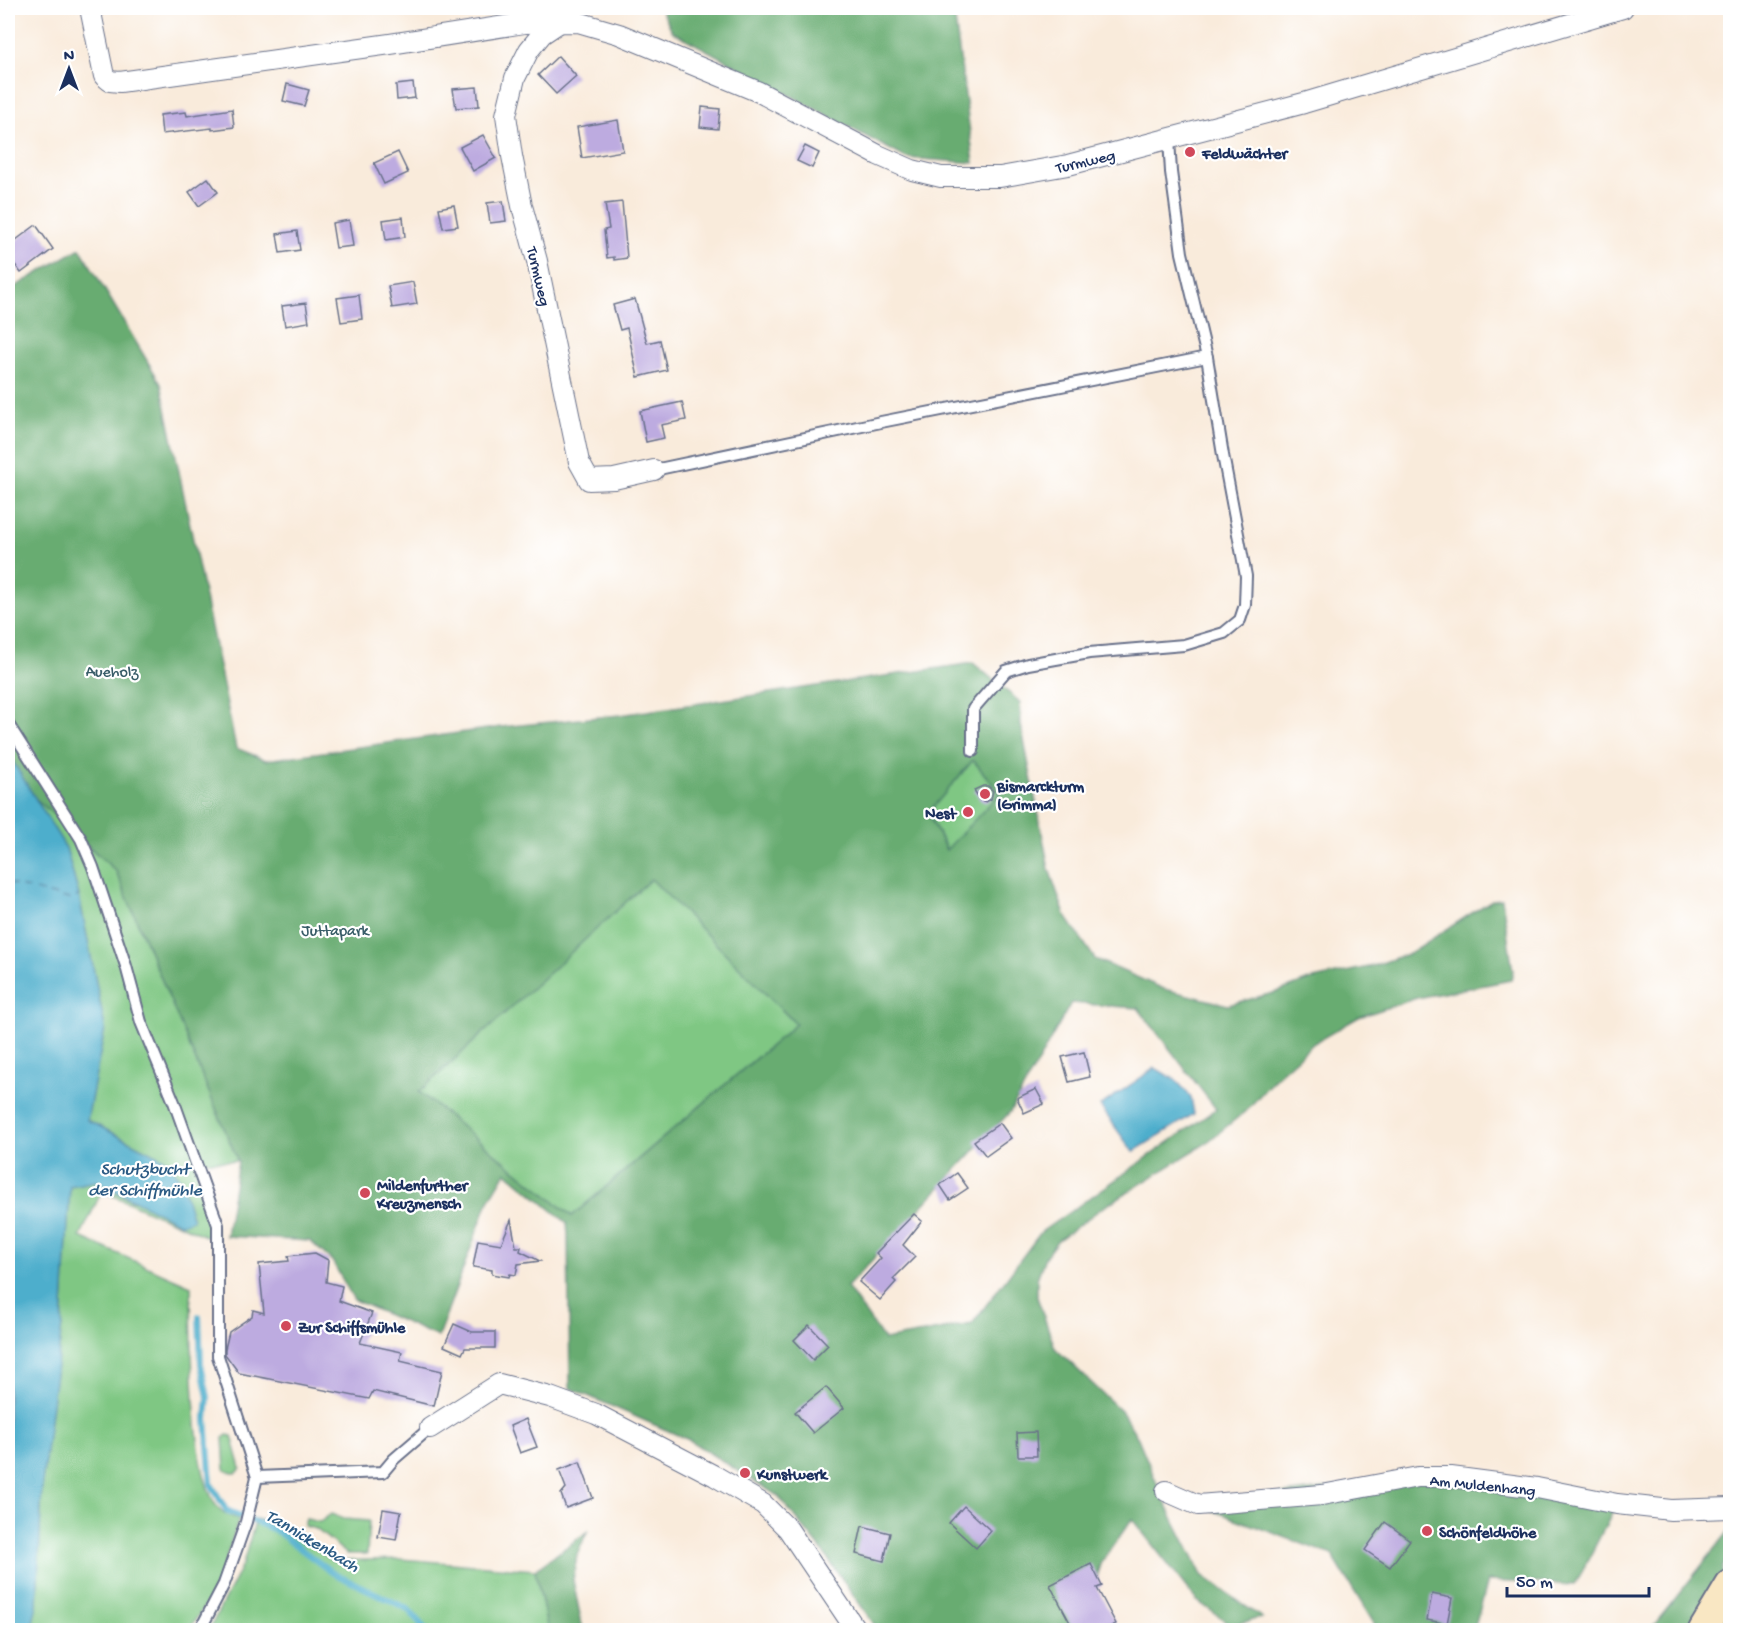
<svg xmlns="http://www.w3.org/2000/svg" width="1738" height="1638" viewBox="0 0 1738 1638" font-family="'Gochi Hand',sans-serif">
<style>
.green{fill:#7fc783;stroke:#4d7b70;stroke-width:1.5}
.forest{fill:#67ac71;stroke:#416e68;stroke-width:1.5;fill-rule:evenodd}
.water{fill:#4daecc;stroke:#346e95;stroke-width:1.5}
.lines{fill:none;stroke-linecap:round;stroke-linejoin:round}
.stream{stroke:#4daecc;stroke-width:6}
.ferry{stroke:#2c5b84;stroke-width:1.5;stroke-dasharray:8 6;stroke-linecap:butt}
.building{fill:#bdabe0}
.lane-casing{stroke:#69718a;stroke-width:14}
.street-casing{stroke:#69718a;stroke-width:22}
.secondary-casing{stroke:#69718a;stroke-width:32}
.lane{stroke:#fff;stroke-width:10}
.street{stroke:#fff;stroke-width:20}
.secondary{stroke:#f9e7c3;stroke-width:28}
.poi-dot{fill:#d1495b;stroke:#fff;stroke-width:2}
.labels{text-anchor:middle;stroke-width:4.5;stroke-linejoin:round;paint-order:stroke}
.poi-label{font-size:16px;font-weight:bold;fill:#1b2f5e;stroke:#fff;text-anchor:start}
.street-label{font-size:16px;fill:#1b2f5e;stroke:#fff}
.park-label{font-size:16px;fill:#395d69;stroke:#fff}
.water-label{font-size:18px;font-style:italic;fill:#2c5b84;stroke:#fff}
</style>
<rect width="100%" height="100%" fill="#fff"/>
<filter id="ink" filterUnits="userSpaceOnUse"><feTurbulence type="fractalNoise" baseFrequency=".0167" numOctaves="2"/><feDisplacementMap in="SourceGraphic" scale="12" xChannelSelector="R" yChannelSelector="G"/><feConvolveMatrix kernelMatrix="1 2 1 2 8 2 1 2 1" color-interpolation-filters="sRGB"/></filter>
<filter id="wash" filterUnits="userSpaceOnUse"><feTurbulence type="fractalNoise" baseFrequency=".008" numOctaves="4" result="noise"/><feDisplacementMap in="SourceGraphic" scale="24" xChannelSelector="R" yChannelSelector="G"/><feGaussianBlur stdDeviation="1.35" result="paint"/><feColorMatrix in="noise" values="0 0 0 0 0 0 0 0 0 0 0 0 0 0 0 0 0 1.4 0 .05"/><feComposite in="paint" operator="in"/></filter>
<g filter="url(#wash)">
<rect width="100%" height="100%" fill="#f9ebdb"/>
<g class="green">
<polygon points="973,760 1000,793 947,850 928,813"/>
<path d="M35 798 116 871 238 1161H196L219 1242 102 1191 80 1237 191 1286C192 1330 189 1486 222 1512 226 1515 233 1517 239 1519L215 1592 188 1630H31L37 1605 42 1483 62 1325 70 1186 96 1181 133 1201 168 1161 87 1120 105 1028 79 896 66 848Z"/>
<polygon points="651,878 796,1024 572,1216 419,1092"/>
<polygon points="227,1435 232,1436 241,1468 237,1473 232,1473 225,1470 223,1438"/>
<polygon points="331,1514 344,1519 369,1521 367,1554 347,1554 316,1529 304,1526 306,1519 320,1522"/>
<polygon points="256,1519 289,1529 333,1561 400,1559 535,1570 548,1630 209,1630 243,1563"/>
</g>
<g class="forest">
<polygon points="660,8 958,8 954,12 974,163 906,158 673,32"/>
<path d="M80 248 161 384 236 748 266 760 501 727 620 715 973 663 1020 702 1021 725 1049 869 1065 915 1095 959 1164 989 1228 1005 1277 992 1309 980 1373 966 1410 953 1492 900 1502 899 1513 971 1511 980 1417 998 1359 1017 1314 1043 1276 1077 1247 1110 1205 1144 1102 1208 1057 1241 1045 1257 1037 1279V1297L1055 1348 1122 1412 1138 1438 1163 1498 1202 1575 1262 1618 1231 1625 1196 1600 1132 1519 1100 1564 1085 1630H878L821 1549 778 1496 689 1440 570 1388 568 1235 567 1223 506 1172 487 1204 438 1337 354 1300 332 1261 310 1241 226 1236 238 1161 116 871 35 798 8 754V291ZM973 760 1000 793 946 850 928 813ZM651 879 796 1024 572 1216 419 1092ZM1071 1003 1138 1008 1216 1109 1041 1232 972 1324 884 1340 847 1287 1010 1112Z"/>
<polygon points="1418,1477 1617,1504 1575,1585 1488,1581 1474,1630 1378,1630 1332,1555 1198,1505"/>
<polygon points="1730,1530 1730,1557 1723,1566 1724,1618 1730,1617 1730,1630 1650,1630"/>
<polygon points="587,1532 577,1555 573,1580 583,1630 548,1630 535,1570"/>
</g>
<g class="water">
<polygon points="8,754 66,848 79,896 105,1028 87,1120 168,1161 182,1183 193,1220 181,1224 97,1181 70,1186 62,1325 42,1483 37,1605 31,1630 8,1630"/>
<polygon points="1155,1068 1176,1080 1191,1097 1194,1114 1133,1152 1100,1106"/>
</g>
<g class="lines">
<polyline class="stream" points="199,1317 201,1364 208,1397 206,1419 211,1484 226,1510 275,1530 333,1573 408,1609 426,1630"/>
<polyline class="ferry" points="8,883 69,899 79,896"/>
</g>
<g id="blocks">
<g class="building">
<polygon points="558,56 576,76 556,94 538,75"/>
<polygon points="413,83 415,98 397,100 396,85"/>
<polygon points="287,84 309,90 304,106 283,101"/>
<polygon points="477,87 479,106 456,108 453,89"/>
<polygon points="702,107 720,109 718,129 700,127"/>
<polygon points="232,109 234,127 212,130 212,128 162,134 160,115 186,112 187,116"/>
<polygon points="618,120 623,151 582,158 577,127"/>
<polygon points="483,135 496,158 473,171 460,147"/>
<polygon points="805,146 819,153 812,168 797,161"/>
<polygon points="398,152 408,173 384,184 374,163"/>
<polygon points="208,178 218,192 199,206 189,192"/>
<polygon points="503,201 506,221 490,223 487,203"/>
<polygon points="622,202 627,258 614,260 614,257 607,258 604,230 609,229 605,204"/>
<polygon points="454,205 458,226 443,228 439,208"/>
<polygon points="403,217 405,237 386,240 383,220"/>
<polygon points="349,220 353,246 336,248 332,223"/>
<polygon points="36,225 53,249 21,273 8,255 8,246"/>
<polygon points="297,231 300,250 280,253 277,234"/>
<polygon points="413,282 417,304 392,308 388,286"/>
<polygon points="359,295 362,319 341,322 337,298"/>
<polygon points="635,299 647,343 660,340 667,370 638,377 627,328 620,330 613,305"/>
<polygon points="306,303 309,322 285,326 282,306"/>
<polygon points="682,402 686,420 661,425 664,438 646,442 640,411"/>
<polygon points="983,786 988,786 993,791 991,799 986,802 980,800 974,790"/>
<polygon points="1084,1052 1090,1077 1069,1082 1062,1057"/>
<polygon points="1036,1089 1044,1104 1024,1113 1017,1098"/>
<polygon points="1000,1123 1011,1138 986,1156 974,1141"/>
<polygon points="957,1173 968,1188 950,1200 940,1185"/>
<polygon points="914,1214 922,1221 903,1245 915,1257 893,1279 896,1282 880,1300 859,1282 881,1258 876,1253"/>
<polygon points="511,1220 516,1247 521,1247 520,1251 540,1261 518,1264 516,1275 510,1274 509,1277 492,1274 492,1270 473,1267 478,1240 501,1244"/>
<polygon points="315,1253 328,1260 326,1282 342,1286 339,1301 372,1313 360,1343 402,1352 400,1361 442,1371 434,1406 373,1391 369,1399 239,1373 225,1354 225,1349 229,1332 252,1316 253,1310 264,1313 259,1264 289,1261 288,1256"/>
<polygon points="454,1324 472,1332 495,1332 495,1348 465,1348 462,1354 444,1346"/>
<polygon points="809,1325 828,1345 813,1360 794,1340"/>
<polygon points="826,1387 844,1408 813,1433 795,1412"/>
<polygon points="526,1419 537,1447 520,1453 510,1426"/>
<polygon points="1036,1432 1037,1456 1018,1456 1017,1433"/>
<polygon points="580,1462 593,1498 566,1508 561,1494 566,1488 559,1470"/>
<polygon points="964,1506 991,1531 976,1548 949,1523"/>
<polygon points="383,1509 401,1512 396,1540 378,1537"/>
<polygon points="1385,1522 1410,1540 1390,1567 1365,1550"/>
<polygon points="862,1526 890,1533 884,1561 856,1554"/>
<polygon points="1091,1564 1102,1586 1097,1588 1116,1624 1103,1630 1074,1630 1050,1585"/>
<polygon points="1432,1594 1452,1598 1447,1624 1427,1620"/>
</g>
</g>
</g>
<g filter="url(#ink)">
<use href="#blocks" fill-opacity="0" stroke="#69718a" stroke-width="1.5"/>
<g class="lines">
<defs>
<g id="lane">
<polyline points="654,470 881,422 1207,357"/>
<polyline points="8,724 81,839 93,867 126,966 141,1022 174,1102 218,1225 218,1356 257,1477 246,1522 224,1584 200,1630"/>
<polyline points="973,751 973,709 1006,671 1028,664 1089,653 1184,645 1224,633 1240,620 1245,605 1246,576 1223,455 1207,357 1182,253 1171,172 1169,139"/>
<polyline points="257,1477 383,1472 394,1459 430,1428"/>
</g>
<g id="street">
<polyline points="90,8 104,76 110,81 120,82 390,44 525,23 578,22 619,34 759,92 878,155 912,170 941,177 1000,177 1068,165 1304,103 1623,8"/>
<polyline points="560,22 542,34 529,50 515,78 506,115 512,156 522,206 537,261 579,462 589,480 614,479 654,470"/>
<polyline points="430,1428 499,1384 550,1397 596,1414 715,1476 763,1504 788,1529 856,1630"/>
<polyline points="1166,1491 1198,1505 1322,1495 1418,1477 1451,1477 1537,1488 1617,1504 1671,1510 1730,1508"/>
</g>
<polyline id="secondary" points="1703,1630 1730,1585"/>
</defs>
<use href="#lane" class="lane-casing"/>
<use href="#street" class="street-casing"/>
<use href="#secondary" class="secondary-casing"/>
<use href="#lane" class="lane"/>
<use href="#street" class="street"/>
<use href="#secondary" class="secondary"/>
</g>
</g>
<g class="poi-dot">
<circle cx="1190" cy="152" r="6"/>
<circle cx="985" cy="794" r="6"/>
<circle cx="968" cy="812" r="6"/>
<circle cx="365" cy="1193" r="6"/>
<circle cx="286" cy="1326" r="6"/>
<circle cx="745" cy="1473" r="6"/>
<circle cx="1427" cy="1531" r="6"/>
</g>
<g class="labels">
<g class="poi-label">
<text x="1202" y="158">Feldwächter</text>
<text x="997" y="791">Bismarckturm<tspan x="997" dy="18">(Grimma)</tspan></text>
<text x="956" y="818" text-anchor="end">Nest</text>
<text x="377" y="1190">Mildenfurther<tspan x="377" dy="18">Kreuzmensch</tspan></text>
<text x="298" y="1332">Zur Schiffsmühle</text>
<text x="757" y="1479">Kunstwerk</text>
<text x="1439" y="1537">Schönfeldhöhe</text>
</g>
<g class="street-label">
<text transform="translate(1085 160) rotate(-13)" y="6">Turmweg</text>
<text transform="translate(540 276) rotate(77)" y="6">Turmweg</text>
<text transform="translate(1483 1484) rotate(6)" y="6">Am Muldenhang</text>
</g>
<g class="park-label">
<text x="112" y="676">Aueholz</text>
<text x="335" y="935">Juttapark</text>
</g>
<g class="water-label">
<text x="145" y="1174">Schutzbucht<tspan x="145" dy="21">der Schiffmühle</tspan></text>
<text transform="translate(313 1540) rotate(31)" y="6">Tannickenbach</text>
</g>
</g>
<rect width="1738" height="1638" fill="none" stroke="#fff" stroke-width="30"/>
<g transform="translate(69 69)" stroke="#ffffff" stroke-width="4.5" paint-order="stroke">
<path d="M0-4.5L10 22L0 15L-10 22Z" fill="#1b2f5e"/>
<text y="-9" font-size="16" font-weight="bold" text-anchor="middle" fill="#1b2f5e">N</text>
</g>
<path d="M1507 1587v9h142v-9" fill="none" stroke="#1b2f5e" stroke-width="3"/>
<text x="1516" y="1587" font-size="18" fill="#1b2f5e" stroke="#ffffff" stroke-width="4.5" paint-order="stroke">50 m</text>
</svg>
